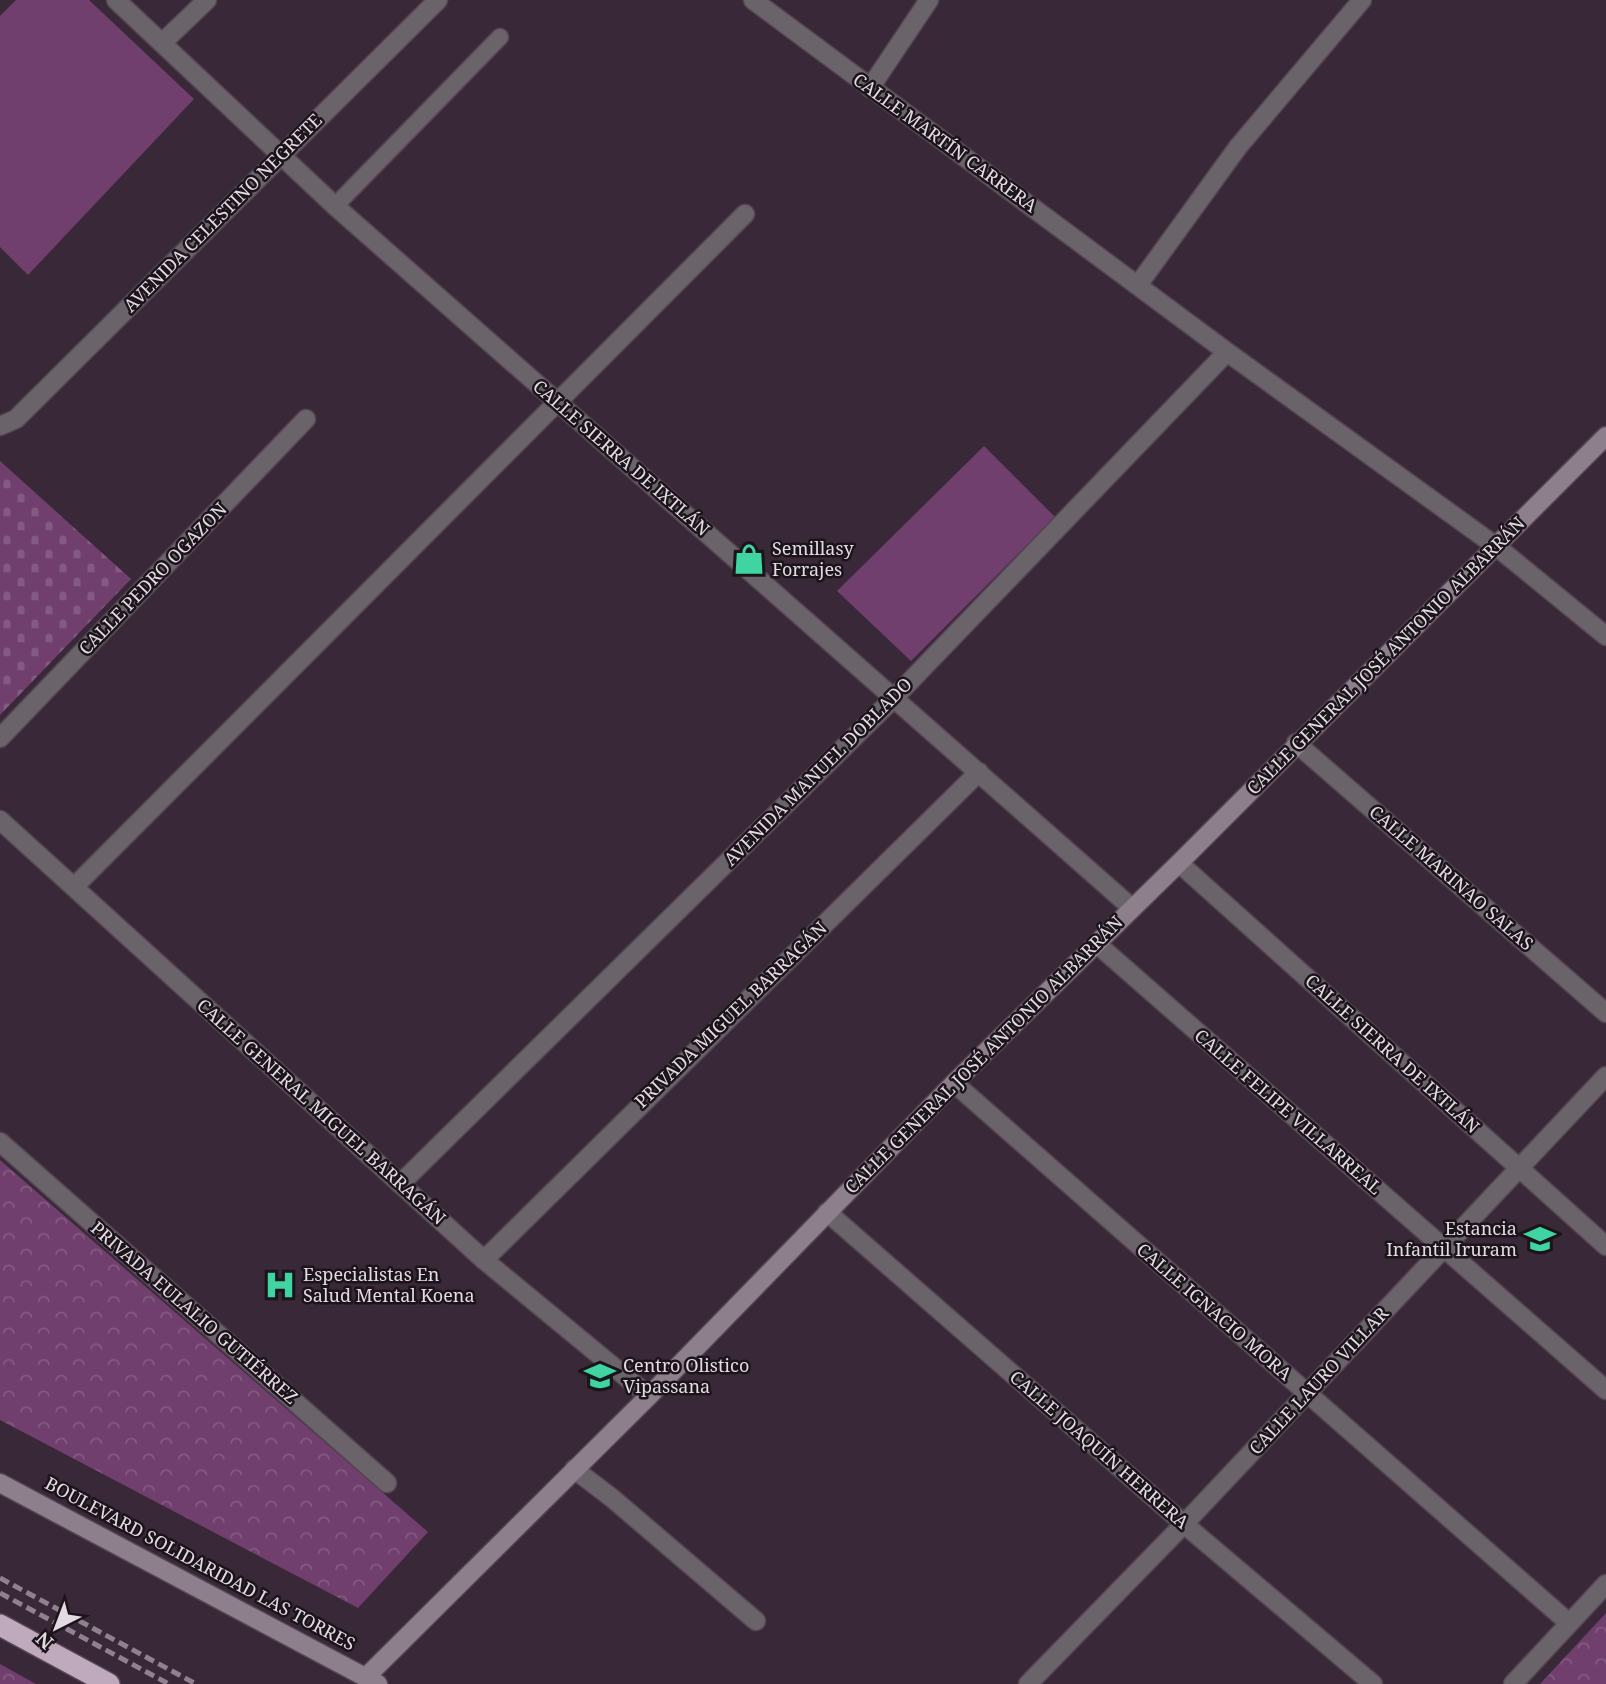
<svg xmlns="http://www.w3.org/2000/svg" width="1606" height="1684" viewBox="0 0 1606 1684" font-family="'Noto Serif',serif">
<style>
.grass{fill:#703f6d}
.cemetery{fill:url(#cemetery-stones)}
.park{fill:url(#park-crowns)}
.lines{fill:none;stroke-linecap:round;stroke-linejoin:round}
.lane-casing{stroke:#554453;stroke-width:19}
.street-casing{stroke:#554453;stroke-width:21}
.secondary-casing{stroke:#554453;stroke-width:21}
.highway-casing{stroke:#554453;stroke-width:24}
.lane{stroke:#6b636a;stroke-width:16}
.street{stroke:#6b636a;stroke-width:18}
.secondary{stroke:#8d808c;stroke-width:18}
.highway{stroke:#bfaabd;stroke-width:21}
.rail{stroke:#8f818d;stroke-width:5;stroke-dasharray:10 5;stroke-linecap:butt}
.labels{text-anchor:middle;stroke-width:5;stroke-linejoin:round;paint-order:stroke}
.street-label{font-size:18px;fill:#e5dae4;stroke:#1b141b}
.poi-label{font-size:18px;fill:#e5dae4;stroke:#1b141b;text-anchor:start}
</style>
<defs>
<pattern id="cemetery-stones" width="16" height="16" patternUnits="userSpaceOnUse" patternTransform="scale(1.75)"><rect width="16" height="16" fill="#703f6d"/><path d="M2 7V4a2 2 0 0 1 4 0v3zM10 15v-3a2 2 0 0 1 4 0v3z" fill="#845a82"/></pattern>
<pattern id="park-crowns" width="20" height="18" patternUnits="userSpaceOnUse" patternTransform="scale(1.75)"><rect width="20" height="18" fill="#703f6d"/><path d="M2 6a3 3 0 1 1 6 0M12 15a3 3 0 1 1 6 0" fill="none" stroke="#845a82"/></pattern>
</defs>
<rect width="100%" height="100%" fill="#392837"/>
<g class="grass">
<polygon points="16,0 89,0 194,99 28,275 0,247 0,16"/>
<polygon points="984,446 1055,517 911,661 837,591"/>
</g>
<polygon class="cemetery" points="0,461 131,579 0,715"/>
<g class="park">
<polygon points="0,1160 428,1532 358,1608 0,1420"/>
<polygon points="1606,1613 1606,1684 1540,1684"/>
<polygon points="0,1664 36,1684 0,1684"/>
</g>
<g class="lines">
<defs>
<polyline id="lane" points="335,206 500,37"/>
<g id="street">
<polyline points="116,0 335,206 1132,908"/>
<polyline points="753,0 1227,352 1497,547 1606,636"/>
<polyline points="162,43 207,0"/>
<polyline points="870,88 929,0"/>
<polyline points="1138,285 1238,147 1362,0"/>
<polyline points="0,426 16,419 438,0"/>
<polyline points="0,738 306,419"/>
<polyline points="1296,743 1606,1013"/>
<polyline points="0,820 484,1260 649,1396"/>
<polyline points="1179,863 1606,1246"/>
<polyline points="74,887 745,214"/>
<polyline points="1097,944 1606,1390"/>
<polyline points="954,1083 1569,1623"/>
<polyline points="0,1142 387,1483"/>
<polyline points="400,1184 894,698 1227,352"/>
<polyline points="827,1212 1184,1524 1373,1684"/>
<polyline points="484,1260 979,772"/>
<polyline points="574,1469 612,1498 756,1621"/>
<polyline points="1028,1684 1184,1524 1606,1076"/>
<polyline points="1513,1684 1606,1584"/>
</g>
<g id="secondary">
<polyline points="0,1483 378,1684"/>
<polyline points="366,1677 649,1396 954,1083 1179,863 1606,436"/>
</g>
<polyline id="highway" points="0,1625 109,1684"/>
</defs>
<use href="#lane" class="lane-casing"/>
<use href="#street" class="street-casing"/>
<use href="#secondary" class="secondary-casing"/>
<use href="#highway" class="highway-casing"/>
<use href="#lane" class="lane"/>
<use href="#street" class="street"/>
<use href="#secondary" class="secondary"/>
<use href="#highway" class="highway"/>
<g class="rail">
<polyline points="0,1578 196,1684"/>
<polyline points="0,1593 169,1684"/>
</g>
</g>
<defs>
<symbol id="shop-bare" viewBox="-9 -9 18 18"><path d="M-5-2.5h2.3a2.7 3.5 0 0 1 5.4 0H5L5.5 6h-11ZM-1.5-2.5h3a1.5 2.3 0 0 0-3 0Z" fill="#3fd4a2" stroke="#1b141b" stroke-width="2.5" paint-order="stroke"/></symbol>
<symbol id="school-bare" viewBox="-9 -9 18 18"><path d="M0-5L7-2L0 1L-7-2ZM-4 1L0 2.5L4 1V4Q0 6-4 4Z" fill="#3fd4a2" stroke="#1b141b" stroke-width="2.5" paint-order="stroke"/></symbol>
<symbol id="hospital-bare" viewBox="-9 -9 18 18"><path d="M-5-5h3v3.5h4V-5h3V5h-3V1.5h-4V5h-3Z" fill="#3fd4a2" stroke="#1b141b" stroke-width="2.5" paint-order="stroke"/></symbol>
</defs>
<g fill-rule="evenodd">
<use href="#shop-bare" x="727" y="537" width="44" height="44"/>
<use href="#school-bare" x="1518" y="1217" width="44" height="44"/>
<use href="#hospital-bare" x="258" y="1263" width="44" height="44"/>
<use href="#school-bare" x="578" y="1354" width="44" height="44"/>
</g>
<g class="labels">
<g class="street-label">
<text transform="translate(945 143) rotate(36)" y="6">CALLE MARTÍN CARRERA</text>
<text transform="translate(223 213) rotate(-45)" y="6">AVENIDA CELESTINO NEGRETE</text>
<text transform="translate(621 458) rotate(41)" y="6">CALLE SIERRA DE IXTLÁN</text>
<text transform="translate(153 579) rotate(-46)" y="6">CALLE PEDRO OGAZON</text>
<text transform="translate(1386 656) rotate(-45)" y="6">CALLE GENERAL JOSÉ ANTONIO ALBARRÁN</text>
<text transform="translate(818 772) rotate(-45)" y="6">AVENIDA MANUEL DOBLADO</text>
<text transform="translate(1451 878) rotate(41)" y="6">CALLE MARINAO SALAS</text>
<text transform="translate(731 1015) rotate(-44)" y="6">PRIVADA MIGUEL BARRAGÁN</text>
<text transform="translate(1392 1054) rotate(42)" y="6">CALLE SIERRA DE IXTLÁN</text>
<text transform="translate(984 1055) rotate(-45)" y="6">CALLE GENERAL JOSÉ ANTONIO ALBARRÁN</text>
<text transform="translate(321 1112) rotate(42)" y="6">CALLE GENERAL MIGUEL BARRAGÁN</text>
<text transform="translate(1288 1112) rotate(41)" y="6">CALLE FELIPE VILLARREAL</text>
<text transform="translate(1214 1312) rotate(41)" y="6">CALLE IGNACIO MORA</text>
<text transform="translate(194 1313) rotate(41)" y="6">PRIVADA EULALIO GUTIÉRREZ</text>
<text transform="translate(1319 1381) rotate(-47)" y="6">CALLE LAURO VILLAR</text>
<text transform="translate(1099 1450) rotate(41)" y="6">CALLE JOAQUÍN HERRERA</text>
<text transform="translate(200 1564) rotate(28)" y="6">BOULEVARD SOLIDARIDAD LAS TORRES</text>
</g>
<g class="poi-label">
<text x="772" y="555">Semillasy<tspan x="772" dy="21">Forrajes</tspan></text>
<text x="1517" y="1235" text-anchor="end">Estancia<tspan x="1517" dy="21">Infantil Iruram</tspan></text>
<text x="303" y="1281">Especialistas En<tspan x="303" dy="21">Salud Mental Koena</tspan></text>
<text x="623" y="1372">Centro Olistico<tspan x="623" dy="21">Vipassana</tspan></text>
</g>
</g>
<g transform="translate(56 1628) rotate(222)" stroke="#1b141b" stroke-width="5" paint-order="stroke">
<path d="M0-5L12 26L0 18L-12 26Z" fill="#e5dae4"/>
<text y="-10" font-size="19" font-weight="bold" text-anchor="middle" fill="#e5dae4">N</text>
</g>
</svg>
